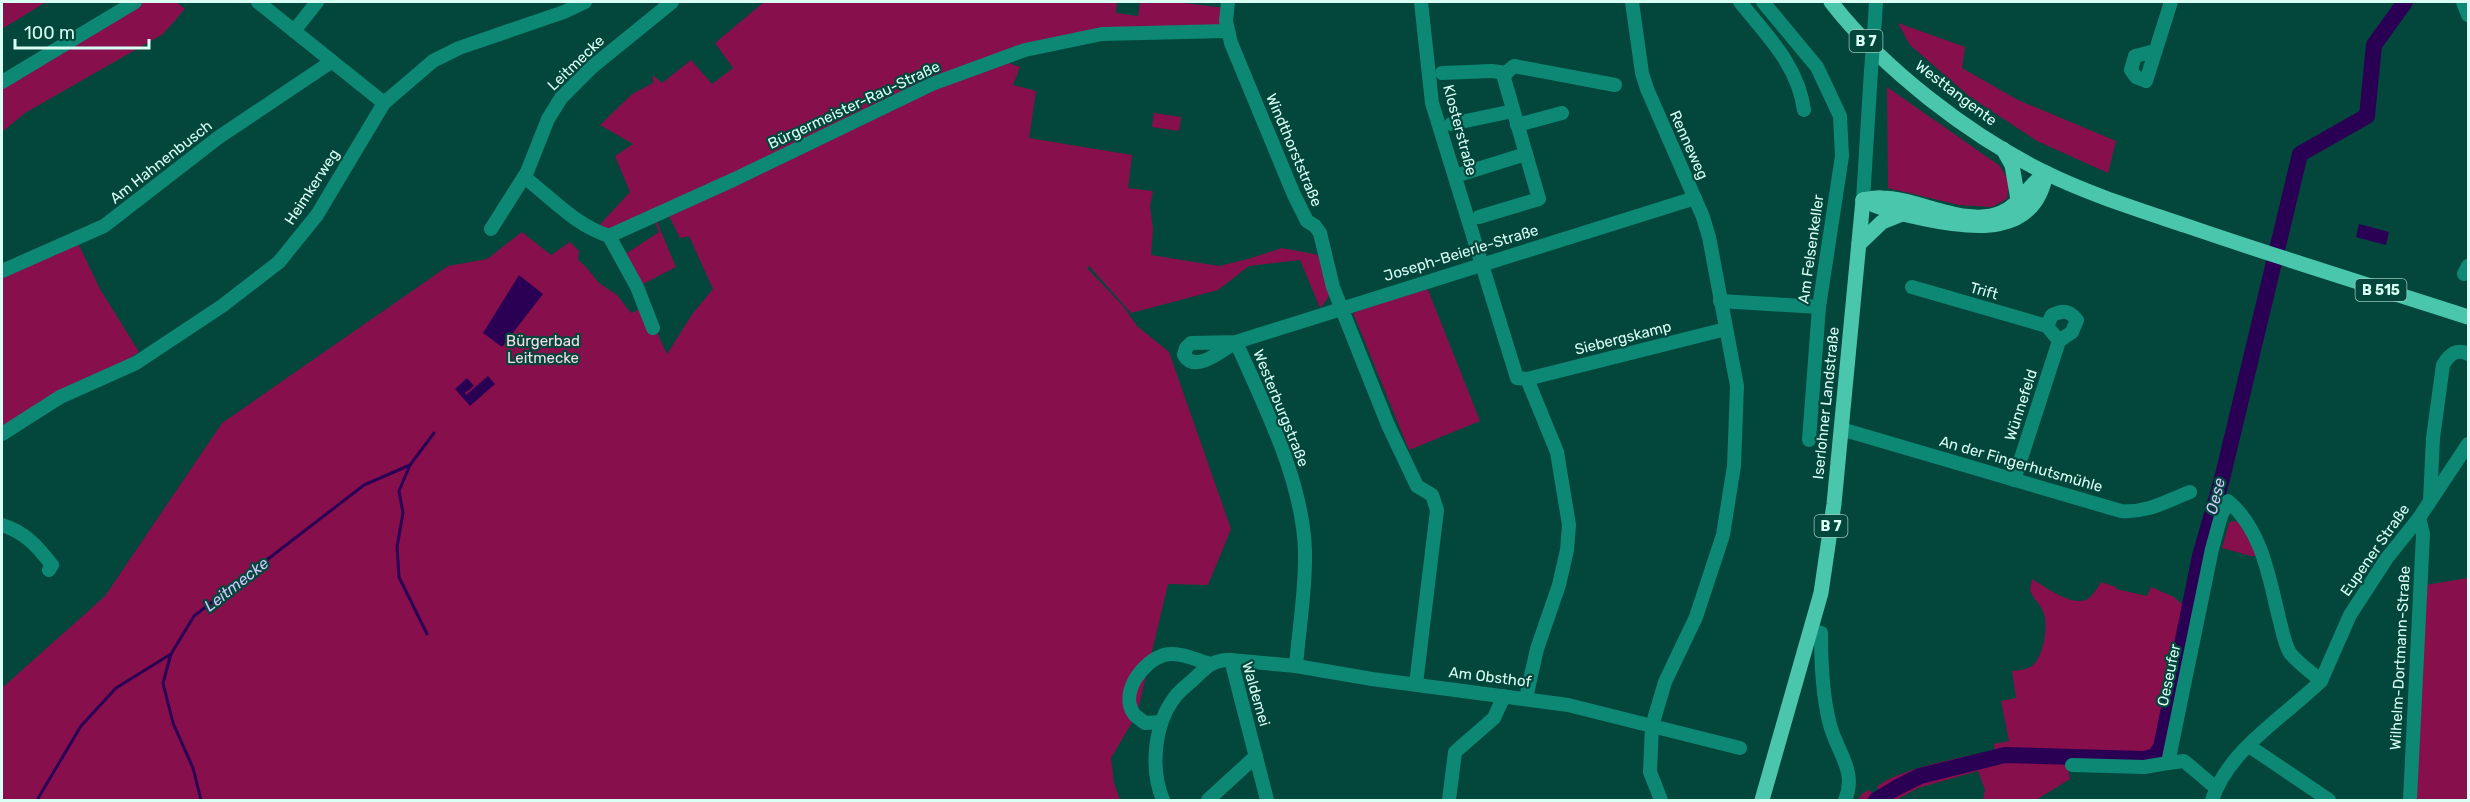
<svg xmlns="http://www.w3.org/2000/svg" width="2470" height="802" viewBox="0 0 2470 802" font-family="Rubik,sans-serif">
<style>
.green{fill:#87104c;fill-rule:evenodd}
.water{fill:#2a0055}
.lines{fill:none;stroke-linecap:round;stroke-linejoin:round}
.stream{stroke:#2a0055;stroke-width:3}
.river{stroke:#2a0055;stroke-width:16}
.minor{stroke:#0d8874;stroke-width:14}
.major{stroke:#4ac6ad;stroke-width:15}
.minor-bridge{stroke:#0d8874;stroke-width:14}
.labels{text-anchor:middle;stroke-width:4.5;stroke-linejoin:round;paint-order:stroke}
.shield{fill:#03463b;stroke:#99c7bc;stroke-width:1.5}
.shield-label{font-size:14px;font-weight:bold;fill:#d9fef4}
.street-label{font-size:15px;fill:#d9fef4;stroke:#03463b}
.park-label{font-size:15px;fill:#fbdae5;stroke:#03463b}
.water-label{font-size:16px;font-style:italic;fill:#d4c5fd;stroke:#03463b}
</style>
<rect width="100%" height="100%" fill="#03463b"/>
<g class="green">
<polygon points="2,2 46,2 2,29"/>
<polygon points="135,2 176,2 185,9 163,34 25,113 2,132 2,82"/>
<path d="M764 2H1117L1116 13 1138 16 1140 2H1175L1226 8 1227 31 1102 34 1001 60 1020 67 1013 85 1036 91 1029 138 1132 155 1128 188 1153 191 1150 206 1153 229 1151 255 1219 266 1248 259 1282 248 1324 256C1331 279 1338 289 1320 308L1300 260 1249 266 1218 290 1131 313 1089 266 1087 268 1123 306 1137 326 1169 352 1231 529 1208 585 1168 584 1137 714 1111 758 1114 783 1120 800H2V688L105 596 222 423 448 266 487 259 522 232 551 255 570 242 579 251 578 260 586 267 599 283 617 295 631 313 645 307 667 354 693 313 713 289 689 236 680 238 666 210 654 215 676 267 637 287 609 236 594 231 630 192 615 156 633 144 600 125 632 94 653 83V75L662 83 691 60 712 84 733 68 715 43ZM652 216 659 232 627 253 610 236Z"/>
<polygon points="1898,23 1965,47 1962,68 2018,100 2116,141 2108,173 2037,141 1969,96 1910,45"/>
<polygon points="1887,87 2000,166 2009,182 2007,199 1992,207 1959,205 1888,188"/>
<polygon points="1154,113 1181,117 1179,131 1152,127"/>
<polygon points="76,239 100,289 139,352 84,387 2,434 2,271"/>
<polygon points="1426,285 1480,421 1409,450 1353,313"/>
<polygon points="2233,521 2239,522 2257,556 2251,556 2222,548 2229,523"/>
<polygon points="2468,578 2468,800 2417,800 2426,585"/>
<path d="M2032 579C2045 587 2076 610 2090 597 2094 593 2098 587 2101 582L2116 587V589L2147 596 2151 587 2174 597 2184 606 2154 750C2130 762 2098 751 2072 751 2005 750 1937 756 1879 793L1877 787C1894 770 1969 755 1995 751L1994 744 2009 741 2001 701 2016 698 2012 671C2019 670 2029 670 2034 664 2044 653 2048 627 2044 614 2041 604 2033 599 2030 590Z"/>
<path d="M2036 760 2067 762 2070 779 2036 800H1983L1985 790 1978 771 1918 788 1896 800H1887C1929 770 1985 762 2036 760Z"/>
<polygon points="1869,790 1879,800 1857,800 1863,793"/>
</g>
<g class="water">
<polygon points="2359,224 2389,232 2386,245 2356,237"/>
<polygon points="519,275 543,294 502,347 483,333"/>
<polygon points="488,376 495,384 470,406 455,389 467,378 474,386 465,393 466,395"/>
</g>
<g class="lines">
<g class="stream">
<polyline points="410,465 399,491 403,513 397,547 399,577 427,634"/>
<polyline points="37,800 81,726 116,688 171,654"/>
<polyline points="201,800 193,768 173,723 163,683 171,654 194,616 364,485 410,465 434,433"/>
</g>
<polyline class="river" points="1876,800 1896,788 1920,776 2005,755 2145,759 2155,756 2161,747 2200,556 2222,479 2300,154 2367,116 2374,45 2405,2"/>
<g class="minor">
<polyline points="258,2 384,103"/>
<polyline points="1228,2 1226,21 1231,43 1294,195 1307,221 1315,226 1320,233 1333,287 1388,425 1417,486 1432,495 1437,510 1416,684"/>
<polyline points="1421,2 1432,103 1517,378 1527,379 1557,452 1569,525 1567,550 1559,585 1537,649 1526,698"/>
<polyline points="1632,2 1642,73 1647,89 1703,217 1709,237 1737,386 1734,466 1723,535 1696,617 1665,682 1652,726 1650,772 1661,800"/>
<path d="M1740 2C1767 36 1798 65 1804 110"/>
<polyline points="1763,2 1817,67 1840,116 1842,156 1819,307 1809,440"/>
<polyline points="2463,2 2468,15"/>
<polyline points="1875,19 1876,2"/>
<polyline points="294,31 317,2"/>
<polyline points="2155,51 2135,56 2131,70 2136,77 2146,81 2171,2"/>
<polyline points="1442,73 1492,71 1506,73 1514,66 1615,85"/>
<polyline points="2,82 135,2"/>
<polyline points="1451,124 1513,111"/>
<polyline points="1517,125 1562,113"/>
<polyline points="1455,176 1526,154"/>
<path d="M524 177C553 199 575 225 609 236L735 179 932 84 1025 50 1102 34 1227 31"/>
<polyline points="1863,200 1871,71"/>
<polyline points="1479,217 1539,199 1504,78 1506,73"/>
<polyline points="491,229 527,172 548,119 561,98 592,67 672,2"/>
<polyline points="609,236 637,287 653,328"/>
<polyline points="2,271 104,226 219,137 331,62"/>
<polyline points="2464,274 2468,266"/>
<polyline points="1912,287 2047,326"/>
<polyline points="1720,301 1819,307"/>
<path d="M1236 342 1191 343 1186 348 1184 355C1195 374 1222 350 1236 342L1695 198"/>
<path d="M1236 342C1264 405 1303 481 1305 551 1306 589 1299 628 1296 666"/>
<polyline points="1527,379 1726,329"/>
<path d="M1841 429 2121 511C2148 513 2166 501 2190 492"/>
<polyline points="2,434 60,397 136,363 222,306 279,262 317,215 384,103 433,61 459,48 564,12 585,2"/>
<path d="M2014 480 2059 341 2072 332 2077 320C2069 310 2063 310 2052 315L2047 326 2059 341"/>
<path d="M2430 500 2433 438 2443 365C2449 355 2456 348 2468 354"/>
<path d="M2 525C25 532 37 546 52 565L49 570"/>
<path d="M1811 630 1821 633C1821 662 1822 692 1829 721 1835 750 1858 770 1845 800"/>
<polyline points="1231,660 1296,666 1372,679 1568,705 1740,748"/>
<polyline points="2321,681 2350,615 2387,558 2419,518 2468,444"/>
<path d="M1161 722 1145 723C1142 720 1136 717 1134 714 1119 693 1143 661 1164 655 1179 651 1196 660 1210 664"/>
<polyline points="2249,746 2329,800"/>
<polyline points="2168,763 2184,761 2216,788"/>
<path d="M2072 765 2144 767 2168 763 2212 549 2221 516 2228 501C2262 530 2269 577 2279 618 2282 629 2284 643 2290 653 2298 663 2311 672 2321 681 2284 717 2229 749 2212 800"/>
<path d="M1163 800C1150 769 1154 724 1175 697 1180 690 1189 684 1195 678 1206 667 1214 659 1231 660L1267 800"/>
<polyline points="1208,800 1256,756"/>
<polyline points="1449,800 1455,752 1494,718 1504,696"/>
<polyline points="2410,800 2423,534 2419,518"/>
</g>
<g class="major">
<path d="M1831 2C1883 69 1970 136 2046 173 2091 195 2140 210 2187 226 2280 258 2375 287 2468 317"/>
<polyline points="2003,149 2012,165 2018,200"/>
<path d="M1863 200C1883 210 1903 214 1925 219 1973 229 2035 237 2046 173"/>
<path d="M1863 200C1869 199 1876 197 1882 198 1917 198 1966 228 2001 213 2020 205 2029 184 2046 173"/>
<polyline points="1859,244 1882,222 1902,214"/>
<polyline points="1762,800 1821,593 1834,504 1863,200"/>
</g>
<polyline class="minor-bridge" points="1871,71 1875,19"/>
</g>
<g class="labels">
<g class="shield">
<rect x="1849.5" y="30" width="33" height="22" rx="4.5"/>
<rect x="2355.5" y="279" width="51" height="22" rx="4.5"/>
<rect x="1814.5" y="515" width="33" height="22" rx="4.5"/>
</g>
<g class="shield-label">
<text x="1866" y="46">B 7</text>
<text x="2381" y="295">B 515</text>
<text x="1831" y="531">B 7</text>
</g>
<g class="street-label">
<text transform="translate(576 63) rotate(-44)" y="5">Leitmecke</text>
<text transform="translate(1956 93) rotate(37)" y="5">Westtangente</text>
<text transform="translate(854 105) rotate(-25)" y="5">Bürgermeister-Rau-Straße</text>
<text transform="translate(1460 130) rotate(75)" y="5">Klosterstraße</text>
<text transform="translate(1689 145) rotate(66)" y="5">Renneweg</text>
<text transform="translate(1294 150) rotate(67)" y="5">Windthorststraße</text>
<text transform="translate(161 162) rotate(-38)" y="5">Am Hahnenbusch</text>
<text transform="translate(312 187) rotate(-57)" y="5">Heimkerweg</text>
<text transform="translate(1811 249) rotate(-82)" y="5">Am Felsenkeller</text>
<text transform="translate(1461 253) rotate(-17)" y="5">Joseph-Beierle-Straße</text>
<text transform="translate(1984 291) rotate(16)" y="5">Trift</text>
<text transform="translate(1623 338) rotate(-14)" y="5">Siebergskamp</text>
<text transform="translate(1826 403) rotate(-84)" y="5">Iserlohner Landstraße</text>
<text transform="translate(2021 405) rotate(-72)" y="5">Wünnefeld</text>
<text transform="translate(1281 408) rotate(68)" y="5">Westerburgstraße</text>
<text transform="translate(2021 464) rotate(16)" y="5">An der Fingerhutsmühle</text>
<text transform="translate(2375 550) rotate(-55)" y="5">Eupener Straße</text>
<text transform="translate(2400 658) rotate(-87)" y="5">Wilhelm-Dortmann-Straße</text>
<text transform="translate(2169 675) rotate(-78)" y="5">Oeseufer</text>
<text transform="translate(1490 677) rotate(7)" y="5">Am Obsthof</text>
<text transform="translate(1256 694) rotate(74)" y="5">Waldemei</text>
</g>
<g class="park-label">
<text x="543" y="346">Bürgerbad<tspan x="543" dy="17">Leitmecke</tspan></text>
</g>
<g class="water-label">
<text transform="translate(2215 496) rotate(-76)" y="6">Oese</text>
<text transform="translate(236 584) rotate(-38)" y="6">Leitmecke</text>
</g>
</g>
<rect width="2470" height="802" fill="none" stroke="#d9fef4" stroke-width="6"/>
<path d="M15 39v9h134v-9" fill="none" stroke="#d9fef4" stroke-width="3"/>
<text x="24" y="39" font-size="18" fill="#d9fef4" stroke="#03463b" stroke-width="4.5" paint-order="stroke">100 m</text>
</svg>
